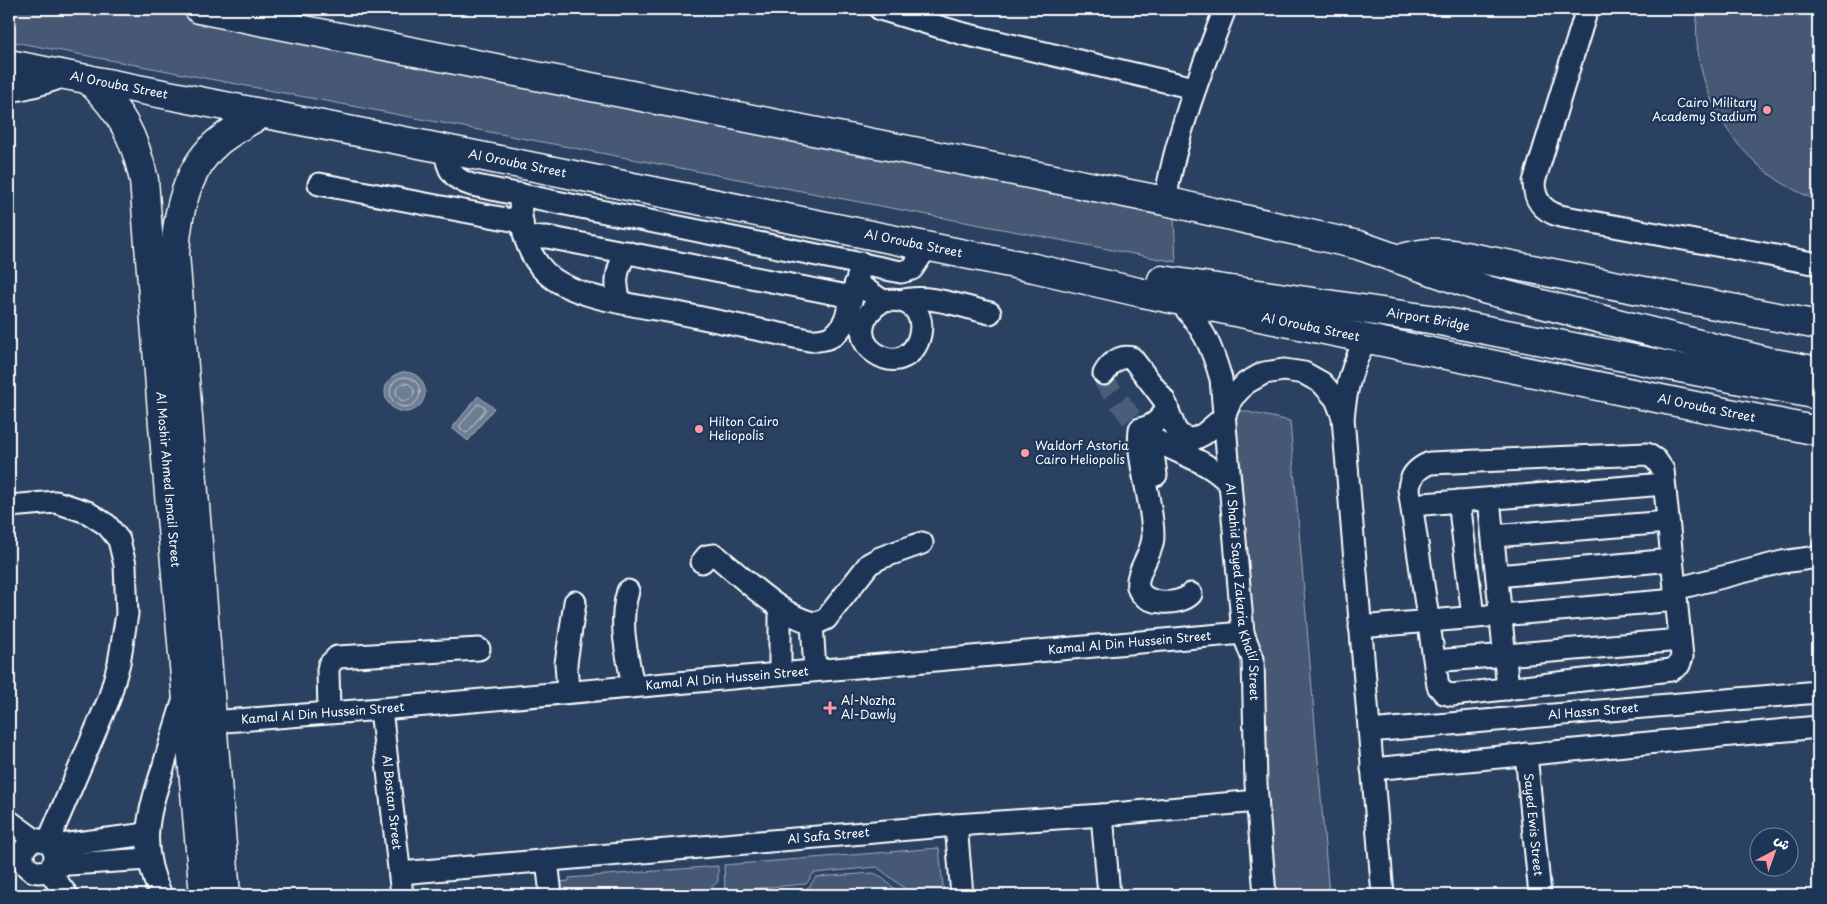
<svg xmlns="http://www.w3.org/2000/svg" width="1827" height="904" viewBox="0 0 1827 904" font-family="'Playpen Sans','Playpen Sans Arabic',sans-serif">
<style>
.green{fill:#465975;stroke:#a2acba}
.water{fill:#6d7d92;stroke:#a7b1be}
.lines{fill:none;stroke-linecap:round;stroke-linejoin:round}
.shore{stroke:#c5cbd3;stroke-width:1}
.minor-tunnel{stroke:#4a5e79;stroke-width:21;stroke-dasharray:21 11;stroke-linecap:butt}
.minor-casing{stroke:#fff;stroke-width:25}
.major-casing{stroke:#fff;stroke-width:31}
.highway-casing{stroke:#fff;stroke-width:31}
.minor{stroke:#1d3557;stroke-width:21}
.major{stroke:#1d3557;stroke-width:28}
.highway{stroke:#1d3557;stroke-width:28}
.poi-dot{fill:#ff9aa2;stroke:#1d3557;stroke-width:2}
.labels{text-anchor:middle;stroke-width:4.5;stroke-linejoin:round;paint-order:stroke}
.street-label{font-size:12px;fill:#fff;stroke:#1d3557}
.poi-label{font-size:12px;fill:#fff;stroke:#1d3557;text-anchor:start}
</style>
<rect width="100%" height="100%" fill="#2a4161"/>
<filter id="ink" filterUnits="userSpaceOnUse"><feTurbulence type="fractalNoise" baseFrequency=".02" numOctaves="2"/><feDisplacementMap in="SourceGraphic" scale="10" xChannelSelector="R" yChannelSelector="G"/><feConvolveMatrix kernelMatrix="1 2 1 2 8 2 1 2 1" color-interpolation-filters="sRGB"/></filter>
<g filter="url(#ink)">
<g class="green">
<polygon points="9,9 151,9 220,22 1174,218 1176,262 9,41"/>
<path d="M1698 9H1818V201C1795 191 1772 179 1754 161 1714 124 1690 63 1698 9Z"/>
<polygon points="1229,408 1290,421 1329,895 1275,895"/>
<polygon points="939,848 944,895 913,895 877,867 814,873 806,884 725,891 724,865"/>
<polygon points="718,866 718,881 705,895 681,894 678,895 560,895 559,882 569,881 569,878"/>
<polygon points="874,873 880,876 902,895 735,895 803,890 809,887 816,877"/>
</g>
<g class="water">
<circle cx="405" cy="392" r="20"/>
<polygon points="478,396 494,408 468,441 452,428"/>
</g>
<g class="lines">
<g class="shore">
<circle cx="405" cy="392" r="15"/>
<circle cx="405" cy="392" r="9"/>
<polygon points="478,404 485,407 485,410 468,432 466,433 461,429 460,426"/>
</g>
<polyline class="minor-tunnel" points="1104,374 1105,382 1135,423"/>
<defs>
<g id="minor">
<polyline points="880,9 960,33 1194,88"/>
<path d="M1587 9 1534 182C1534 200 1543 211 1560 216L1818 264"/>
<path d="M9 91C30 88 47 83 67 75"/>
<path d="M445 149C447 169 452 179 472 185L901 272 912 269 927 247"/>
<polyline points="319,184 522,222"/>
<path d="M520 194C520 222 524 251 545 272 572 299 641 306 678 313 721 322 765 331 809 340 839 342 844 326 851 301 855 288 858 276 862 263"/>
<path d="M1165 201C1177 131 1200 74 1225 9"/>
<polyline points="526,240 539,237 547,237 852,297"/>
<path d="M855 285 865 289 883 301C946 291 921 384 875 353 853 338 863 312 883 301"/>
<path d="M620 301C614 283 616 268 627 252"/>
<path d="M901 301C927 293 963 307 990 313"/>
<path id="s1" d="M1179 301C1203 328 1211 344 1221 379L1243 633 1253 659 1256 784 1265 895"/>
<path d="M1367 338C1352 364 1346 388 1343 418L1383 895"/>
<path d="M1104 374C1110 363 1120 355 1132 358L1164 400 1176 431 1182 436 1189 439H1194L1204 434 1224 417 1232 398 1246 383 1264 373 1284 370 1304 373 1322 383 1336 399 1343 417"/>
<path d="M1167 406C1162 419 1154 426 1140 429 1136 461 1153 501 1153 536 1153 554 1135 572 1138 587 1142 606 1180 606 1191 594"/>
<path d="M1146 434C1175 455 1203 456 1230 484"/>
<path d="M1647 454 1656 460 1663 470 1682 657 1679 665 1671 670 1452 695 1444 693 1438 686 1409 489C1410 476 1417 468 1430 463Z"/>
<polyline points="1156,475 1153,453 1157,441"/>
<polyline points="1489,499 1508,689"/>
<polyline points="1459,501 1473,617"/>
<polyline points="1412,505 1664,484"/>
<polyline points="9,506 56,502 87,512 107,525 119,540 125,565 127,614 119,663 109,699 48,842"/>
<polyline points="1493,536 1668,522"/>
<path d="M702 562 707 556 715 555C740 575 786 621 817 623L826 619 869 564 880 558 922 543"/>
<polyline points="1497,576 1672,560"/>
<polyline points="1675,589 1782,562 1818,557"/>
<path d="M628 591C618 624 627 653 633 686"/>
<polyline points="812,623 815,670"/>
<polyline points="1360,627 1676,600"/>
<polyline points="1435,661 1680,640"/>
<polyline points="780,673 780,608"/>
<polyline points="568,692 566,663 575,602"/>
<path id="s2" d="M381 709 402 895"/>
<polyline points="329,712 328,670 329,665 337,657 479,649"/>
<path id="s3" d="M211 722 381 709 1243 633"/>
<path id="s4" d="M1369 731 1818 692"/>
<path id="s5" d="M1526 754 1540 895"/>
<polyline points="1372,769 1818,727"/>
<polyline points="1102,815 1109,895"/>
<polyline points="9,821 35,840"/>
<polyline points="956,825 962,895"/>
<circle cx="39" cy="856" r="16"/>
<polyline points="53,846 147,834"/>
<polyline points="547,860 551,895"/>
<polyline points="53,865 149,859"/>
<polyline points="48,870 67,895"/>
<path id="s6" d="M400 873 956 825 1102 815 1257 801"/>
<path d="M161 895C138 846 148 814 164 765 170 743 177 721 184 699"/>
</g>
<g id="major">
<path id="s7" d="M88 79C121 112 134 134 144 180L163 425 204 895"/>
<path d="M226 895 175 254C177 213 186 168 219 141 232 131 247 122 262 114"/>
</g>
<g id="highway">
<polyline points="199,9 1165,201 1358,245 1487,290 1774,363 1818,371"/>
<path id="s8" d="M9 64 445 149 1034 268 1138 292 1818 431"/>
<path d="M1399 259C1422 252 1437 251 1460 255L1818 325"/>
<path id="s9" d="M1162 280 1430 319 1818 395"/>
</g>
</defs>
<use href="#minor" class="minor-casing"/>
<use href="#major" class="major-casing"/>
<use href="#highway" class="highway-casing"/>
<use href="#minor" class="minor"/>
<use href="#major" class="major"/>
<use href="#highway" class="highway"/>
</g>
</g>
<g class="poi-dot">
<circle cx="1767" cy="110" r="5"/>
<circle cx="699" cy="429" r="5"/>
<circle cx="1025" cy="453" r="5"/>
<path d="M827.5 700.5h5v5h5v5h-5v5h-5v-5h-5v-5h5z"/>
</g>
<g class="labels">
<g class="street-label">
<text dy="4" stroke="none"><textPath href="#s8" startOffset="112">Al Orouba Street</textPath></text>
<text dy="4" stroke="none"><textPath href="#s8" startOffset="518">Al Orouba Street</textPath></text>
<text dy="4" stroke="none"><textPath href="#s8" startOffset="922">Al Orouba Street</textPath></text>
<text dy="4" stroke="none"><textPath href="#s9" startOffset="269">Airport Bridge</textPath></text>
<text dy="4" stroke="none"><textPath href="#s8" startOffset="1328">Al Orouba Street</textPath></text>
<text dy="4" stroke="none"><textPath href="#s8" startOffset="1732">Al Orouba Street</textPath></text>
<text dy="4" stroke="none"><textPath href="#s7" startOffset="418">Al Moshir Ahmed Ismail Street</textPath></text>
<text dy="4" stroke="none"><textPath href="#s1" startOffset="304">Al Shahid Sayed Zakaria Khalil Street</textPath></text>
<text dy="4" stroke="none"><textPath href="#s3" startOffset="922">Kamal Al Din Hussein Street</textPath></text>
<text dy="4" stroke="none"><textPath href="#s3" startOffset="518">Kamal Al Din Hussein Street</textPath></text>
<text dy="4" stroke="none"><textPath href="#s4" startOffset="225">Al Hassn Street</textPath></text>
<text dy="4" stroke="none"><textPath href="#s3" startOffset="112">Kamal Al Din Hussein Street</textPath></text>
<text dy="4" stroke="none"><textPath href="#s2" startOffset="94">Al Bostan Street</textPath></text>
<text dy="4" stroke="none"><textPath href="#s5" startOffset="71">Sayed Ewis Street</textPath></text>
<text dy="4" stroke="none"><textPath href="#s6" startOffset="430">Al Safa Street</textPath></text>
</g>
<g class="poi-label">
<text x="1757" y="107" text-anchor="end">Cairo Military<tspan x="1757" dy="14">Academy Stadium</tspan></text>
<text x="709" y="426">Hilton Cairo<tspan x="709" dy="14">Heliopolis</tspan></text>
<text x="1035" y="450">Waldorf Astoria<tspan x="1035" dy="14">Cairo Heliopolis</tspan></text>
<text x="841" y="705">Al-Nozha<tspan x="841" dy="14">Al-Dawly</tspan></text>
</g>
</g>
<rect width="1827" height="904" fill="none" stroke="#1d3557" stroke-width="30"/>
<rect x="15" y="15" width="1797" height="874" fill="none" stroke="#fff" stroke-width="2" filter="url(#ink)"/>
<g transform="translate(1774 852) rotate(41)"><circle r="24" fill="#1d3557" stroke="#77869a"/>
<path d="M0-4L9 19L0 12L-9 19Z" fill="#ff9aa2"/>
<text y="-8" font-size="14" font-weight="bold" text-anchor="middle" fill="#ffffff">ش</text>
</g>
</svg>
